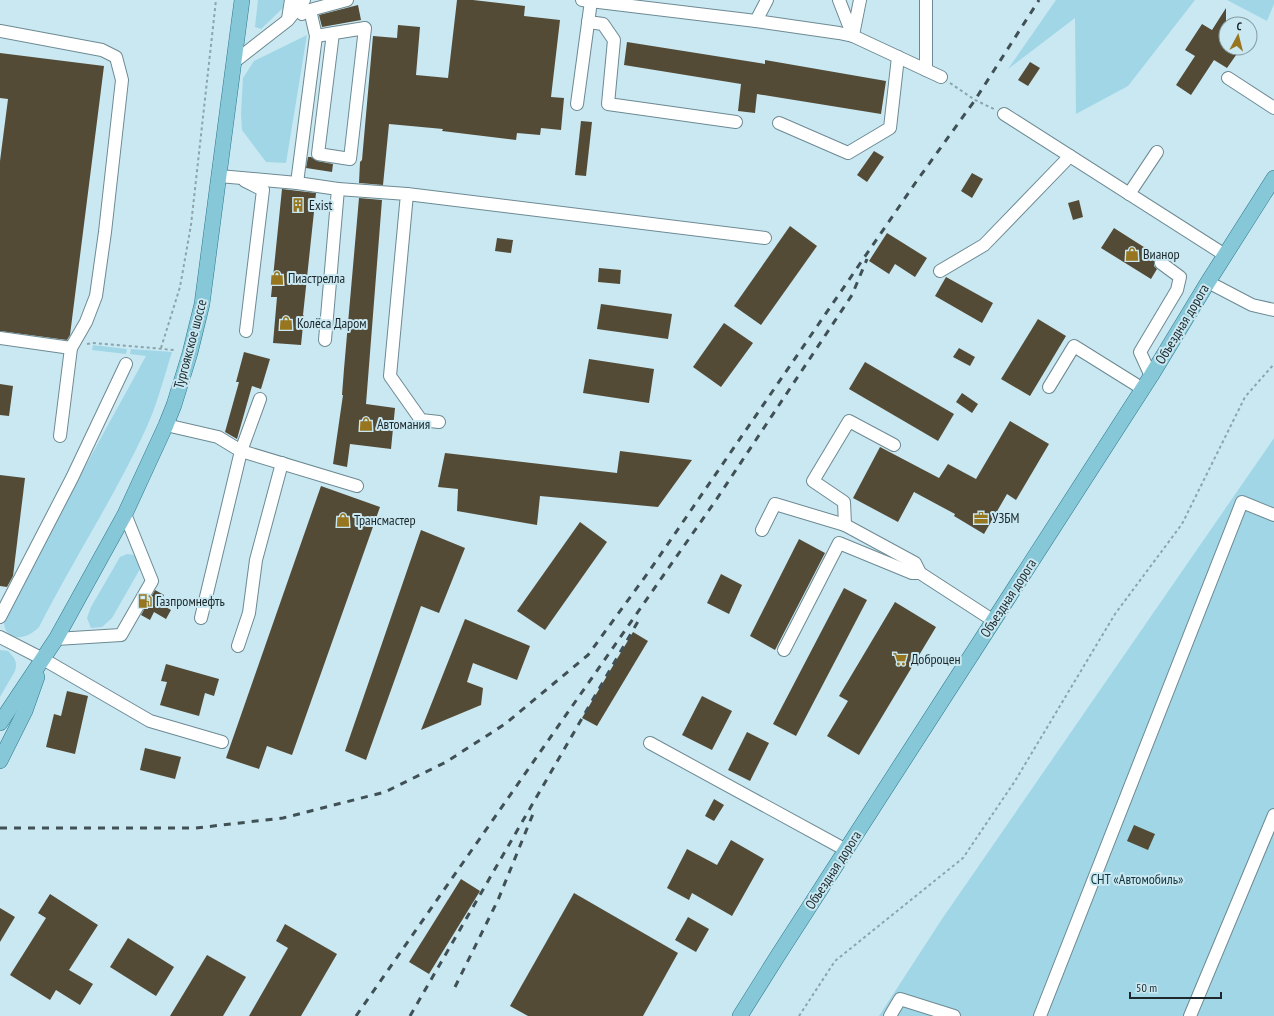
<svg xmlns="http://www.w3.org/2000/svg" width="1274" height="1016" viewBox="0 0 1274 1016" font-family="'PT Sans Narrow',sans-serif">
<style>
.green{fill:#a1d6e6}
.building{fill:#544b36}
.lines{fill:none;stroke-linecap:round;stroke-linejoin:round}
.minor-casing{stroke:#6d8a93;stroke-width:14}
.major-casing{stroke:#2d788b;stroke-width:16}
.path{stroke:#8ca4ac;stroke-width:2;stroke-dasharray:3 3;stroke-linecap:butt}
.minor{stroke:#fff;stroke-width:12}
.major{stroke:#86c8d8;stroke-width:15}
.rail{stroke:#405055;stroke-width:3;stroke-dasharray:7 7;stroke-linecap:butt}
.labels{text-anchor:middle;stroke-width:4;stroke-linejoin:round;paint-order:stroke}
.poi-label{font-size:14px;fill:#1c282c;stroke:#c9e8f2;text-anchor:start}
.street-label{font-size:14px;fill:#1c282c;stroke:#c9e8f2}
.park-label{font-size:14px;fill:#13353d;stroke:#c9e8f2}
</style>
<rect width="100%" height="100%" fill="#c9e8f2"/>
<g class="green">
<polygon points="258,0 284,0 283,8 261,29 255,27"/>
<polygon points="1056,0 1195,0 1128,86 1076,114 1075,18 1008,69"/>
<polygon points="1227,0 1274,0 1274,4 1267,21"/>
<polygon points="307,35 286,163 266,162 242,130 241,113 243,78 254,61"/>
<polygon points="93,345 127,349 126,354 92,350"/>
<path d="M131 349 172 352C163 380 156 409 143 435 112 501 72 562 39 627 32 635 17 642 8 633 3 628 4 620 4 614L146 356 130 354Z"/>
<polygon points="1274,438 1274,1016 879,1016 942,919"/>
<polygon points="127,554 135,555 139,561 140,569 112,618 102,627 91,628 87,618 91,607 120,557"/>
<path d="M0 650 8 651C14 657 18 662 15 671L0 697Z"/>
</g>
<g class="building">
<polygon points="457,0 473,0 525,6 524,16 560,20 551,97 564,98 561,130 541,128 540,135 517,133 516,140 442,131 443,129 389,124 383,185 359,183 360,162 362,160 373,36 397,38 398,25 420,27 416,75 448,78"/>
<polygon points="358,5 361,20 322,27 319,15"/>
<polygon points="1226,8 1226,48 1241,48 1227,68 1214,60 1191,95 1176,85 1195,56 1185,50 1202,24 1212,30"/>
<polygon points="627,42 765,64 765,60 886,81 881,114 757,94 755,113 738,111 741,84 624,65"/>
<polygon points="0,53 104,66 70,335 67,340 0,331 0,161 8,99 0,98"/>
<polygon points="1030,62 1040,68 1028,86 1018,80"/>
<polygon points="581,121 592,122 586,176 575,175"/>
<polygon points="874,151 884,157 867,182 857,175"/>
<polygon points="308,157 311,157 317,161 333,164 332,172 306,168"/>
<polygon points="972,173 983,179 972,198 961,191"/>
<polygon points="282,189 316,193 303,315 304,316 301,345 273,343 277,297 271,297"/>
<polygon points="359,198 382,200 366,404 395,408 391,449 350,444 347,467 333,464 343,395 342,395 344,369"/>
<polygon points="1079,200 1083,217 1073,220 1068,203"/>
<polygon points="790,226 817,246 761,325 734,306"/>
<polygon points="1114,228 1158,256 1155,259 1154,263 1154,266 1157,269 1151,279 1101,248"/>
<polygon points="887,233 927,258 915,277 895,264 889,274 869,261"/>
<polygon points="497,238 513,240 511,253 495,251"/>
<polygon points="599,268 621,270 620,284 598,282"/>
<polygon points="946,277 993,303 982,323 935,296"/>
<polygon points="601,304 672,314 668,339 597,329"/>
<polygon points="1038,319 1066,336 1030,396 1001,379"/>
<polygon points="724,323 753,343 721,387 693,367"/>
<polygon points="959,348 975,357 970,366 953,357"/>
<polygon points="244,352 270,359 261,389 252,386 237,439 225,432 239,382 236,382"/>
<polygon points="589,359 654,369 649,403 583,393"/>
<polygon points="865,362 954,414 938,441 849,389"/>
<polygon points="0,384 13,386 9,416 0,415"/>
<polygon points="962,393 978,404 972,413 956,402"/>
<polygon points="1010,421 1049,444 1016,500 1007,494 984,534 954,516 955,514 914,492 898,522 853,498 880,447 939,478 948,464 976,479"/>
<polygon points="620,451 692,460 658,507 540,496 537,525 457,511 458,489 438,487 445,453 617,473"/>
<polygon points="0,475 25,478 13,576 7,587 0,586"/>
<polygon points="321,486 380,507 292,755 267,746 259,769 226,758"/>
<polygon points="580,522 607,542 545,630 517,611"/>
<polygon points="421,530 465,548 439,613 421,606 366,760 345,751"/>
<polygon points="799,539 825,553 775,650 750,636"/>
<polygon points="721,574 742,585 729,614 707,603"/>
<polygon points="844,588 867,600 796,736 773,724"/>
<polygon points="155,590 164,595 159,603 171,610 166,619 154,612 150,620 141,615"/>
<polygon points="895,602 936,627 859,755 827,736 848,701 839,696"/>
<polygon points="465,619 530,646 517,680 473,663 467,682 483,688 481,705 421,730"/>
<polygon points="633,632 648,641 597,726 582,718"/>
<polygon points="166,664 219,679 214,696 205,693 199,716 160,705 167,682 161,681"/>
<polygon points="67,691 88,696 75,754 46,747 54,714 61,716"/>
<polygon points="702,696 732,711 712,750 682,735"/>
<polygon points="747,732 769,743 750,781 728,770"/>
<polygon points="145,748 181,757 175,779 140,770"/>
<polygon points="714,799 724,805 714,821 705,816"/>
<polygon points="1134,825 1155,834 1148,850 1127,841"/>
<polygon points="731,840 764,859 732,916 692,893 689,900 667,888 687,849 717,865"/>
<polygon points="461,879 480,891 429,974 409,962"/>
<polygon points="574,893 678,953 643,1016 528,1016 510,1006"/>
<polygon points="50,894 98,925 69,970 93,984 80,1005 56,990 50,1000 10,975 46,918 38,913"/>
<polygon points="0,908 15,917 0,942"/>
<polygon points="688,917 709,929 696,952 675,940"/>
<polygon points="285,924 337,954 301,1016 249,1016 288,948 276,941"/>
<polygon points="128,938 174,967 156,996 110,967"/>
<polygon points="207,955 246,977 223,1016 170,1016"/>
</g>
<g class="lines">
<defs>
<g id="minor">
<polyline points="582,0 756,21 839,33 853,36 941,77"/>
<polyline points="839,0 853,36"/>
<polyline points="302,14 310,10 347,0"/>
<polyline points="288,19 291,0"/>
<polyline points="756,21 767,0"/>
<polyline points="588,22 603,24 614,40 608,104 736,122"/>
<polyline points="0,31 102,50 116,57 122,80 105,232 96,296 86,322 71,348 60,436"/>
<polyline points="853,35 860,0"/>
<polyline points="316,36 365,28 350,159 318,154 333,33"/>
<polyline points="234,62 288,20 304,0"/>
<polyline points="926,70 926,0"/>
<polyline points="1228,78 1274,108"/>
<polyline points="577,104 591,1"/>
<polyline points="1004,114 1225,255"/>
<polyline points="779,123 848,153 890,128 898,57"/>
<polyline points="219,176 297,183 338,189 325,340"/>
<polyline points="245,181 263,190 246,331"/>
<polyline points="297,183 316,36 310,10"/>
<polyline points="338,189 407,194 390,376 421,420 439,422"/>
<polyline points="407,194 765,238"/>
<polyline points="1129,194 1157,152"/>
<polyline points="940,271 984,245 1070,156"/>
<polyline points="1208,282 1252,305 1274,310"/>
<polyline points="0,338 71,348"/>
<polyline points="1151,376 1140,352 1177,290 1180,277 1161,263"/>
<polyline points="1049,387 1074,346 1143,389"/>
<polyline points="166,425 218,437 241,451 357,486"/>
<polyline points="845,525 844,502 813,481 849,421 894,445"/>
<polyline points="762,530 775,504 845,525 915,563 920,573"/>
<polyline points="0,617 72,478 126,364"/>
<polyline points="201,618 241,451 260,399"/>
<polyline points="0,637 43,659 150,721 222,742"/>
<polyline points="56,639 121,635 152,581 125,514"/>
<polyline points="238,646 249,613 256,560 282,463"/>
<polyline points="784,650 839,543 912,573 920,573 994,621"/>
<polyline points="650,743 846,850"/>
<polyline points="890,1016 900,999 954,1016"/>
<polyline points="1040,1016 1242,502 1274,515"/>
<polyline points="1190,1016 1274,815"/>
</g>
<g id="major">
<polyline points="0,723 56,639 125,514 166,425 174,405 190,353 202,304 242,0"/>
<polyline points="0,761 25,711 37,677"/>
<polyline points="740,1016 777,957 1151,376 1208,282 1274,178"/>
</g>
</defs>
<use href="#minor" class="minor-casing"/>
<use href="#major" class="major-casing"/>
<g class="path">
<polyline points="950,83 975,100 994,109"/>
<polyline points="87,344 92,343 175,350"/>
<polyline points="161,348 180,287 191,225 216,0"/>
<polyline points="799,1016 835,961 963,858 1015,781 1115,614 1182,524 1245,397 1274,364"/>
</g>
<use href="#minor" class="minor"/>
<use href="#major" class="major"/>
<g class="rail">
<polyline points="0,828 196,828 283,818 385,792 446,762 505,724 588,655 650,570 916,182 975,100 1039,0"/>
<polyline points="455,987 498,900 535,809"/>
<polyline points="356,1016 716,500 852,295 867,259"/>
<polyline points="410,1016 640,618"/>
</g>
</g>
<defs>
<symbol id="building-bare" viewBox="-9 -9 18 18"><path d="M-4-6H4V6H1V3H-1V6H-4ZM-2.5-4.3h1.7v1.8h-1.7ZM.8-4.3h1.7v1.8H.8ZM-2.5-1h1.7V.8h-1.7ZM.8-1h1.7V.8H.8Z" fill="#97761f" stroke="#c9e8f2" stroke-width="2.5" paint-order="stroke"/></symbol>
<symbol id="shop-bare" viewBox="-9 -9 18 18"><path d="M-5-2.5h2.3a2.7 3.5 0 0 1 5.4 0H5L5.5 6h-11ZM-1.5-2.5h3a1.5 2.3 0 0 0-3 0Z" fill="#97761f" stroke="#c9e8f2" stroke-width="2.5" paint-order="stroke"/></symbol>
<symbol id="office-bare" viewBox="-9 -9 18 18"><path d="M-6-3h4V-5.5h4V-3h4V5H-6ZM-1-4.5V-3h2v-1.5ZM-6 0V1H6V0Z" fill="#97761f" stroke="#c9e8f2" stroke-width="2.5" paint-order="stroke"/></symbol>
<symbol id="fuel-bare" viewBox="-9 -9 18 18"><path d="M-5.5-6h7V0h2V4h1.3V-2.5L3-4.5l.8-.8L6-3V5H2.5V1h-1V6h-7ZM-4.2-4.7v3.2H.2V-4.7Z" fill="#97761f" stroke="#c9e8f2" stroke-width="2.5" paint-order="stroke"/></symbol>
<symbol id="supermarket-bare" viewBox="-9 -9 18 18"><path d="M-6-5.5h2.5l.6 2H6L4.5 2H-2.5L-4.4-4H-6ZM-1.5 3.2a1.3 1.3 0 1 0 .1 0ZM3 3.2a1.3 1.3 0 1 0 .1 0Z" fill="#97761f" stroke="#c9e8f2" stroke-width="2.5" paint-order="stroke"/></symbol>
</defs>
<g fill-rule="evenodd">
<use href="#building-bare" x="288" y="195" width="20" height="20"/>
<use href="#shop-bare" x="1122" y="244" width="20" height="20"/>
<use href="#shop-bare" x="267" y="268" width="20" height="20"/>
<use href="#shop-bare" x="276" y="313" width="20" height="20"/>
<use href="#shop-bare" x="356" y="414" width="20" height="20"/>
<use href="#office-bare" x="971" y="508" width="20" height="20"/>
<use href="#shop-bare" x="333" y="510" width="20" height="20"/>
<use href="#fuel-bare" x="135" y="591" width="20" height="20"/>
<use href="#supermarket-bare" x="890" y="649" width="20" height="20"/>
</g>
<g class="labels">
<g class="poi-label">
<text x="309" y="210">Exist</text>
<text x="1143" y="259">Вианор</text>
<text x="288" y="283">Пиастрелла</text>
<text x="297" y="328">Колёса Даром</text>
<text x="377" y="429">Автомания</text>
<text x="992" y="523">УЗБМ</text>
<text x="354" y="525">Трансмастер</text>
<text x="156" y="606">Газпромнефть</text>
<text x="911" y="664">Доброцен</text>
</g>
<g class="street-label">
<text transform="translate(1182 324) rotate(-59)" y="5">Объездная дорога</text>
<text transform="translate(190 344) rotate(-75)" y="5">Тургоякское шоссе</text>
<text transform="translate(1008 598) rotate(-57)" y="5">Объездная дорога</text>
<text transform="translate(833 870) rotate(-57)" y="5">Объездная дорога</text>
</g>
<g class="park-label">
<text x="1137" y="884">СНТ «Автомобиль»</text>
</g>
</g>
<g transform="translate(1238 36) rotate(7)"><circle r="19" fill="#c9e8f2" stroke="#849ba3"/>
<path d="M0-3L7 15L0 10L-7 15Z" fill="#97761f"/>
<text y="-6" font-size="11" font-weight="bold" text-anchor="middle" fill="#1c282c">С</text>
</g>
<path d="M1130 992v6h91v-6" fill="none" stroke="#1c282c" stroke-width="2"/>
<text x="1136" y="992" font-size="12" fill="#1c282c" stroke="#c9e8f2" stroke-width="3" paint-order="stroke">50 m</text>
</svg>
